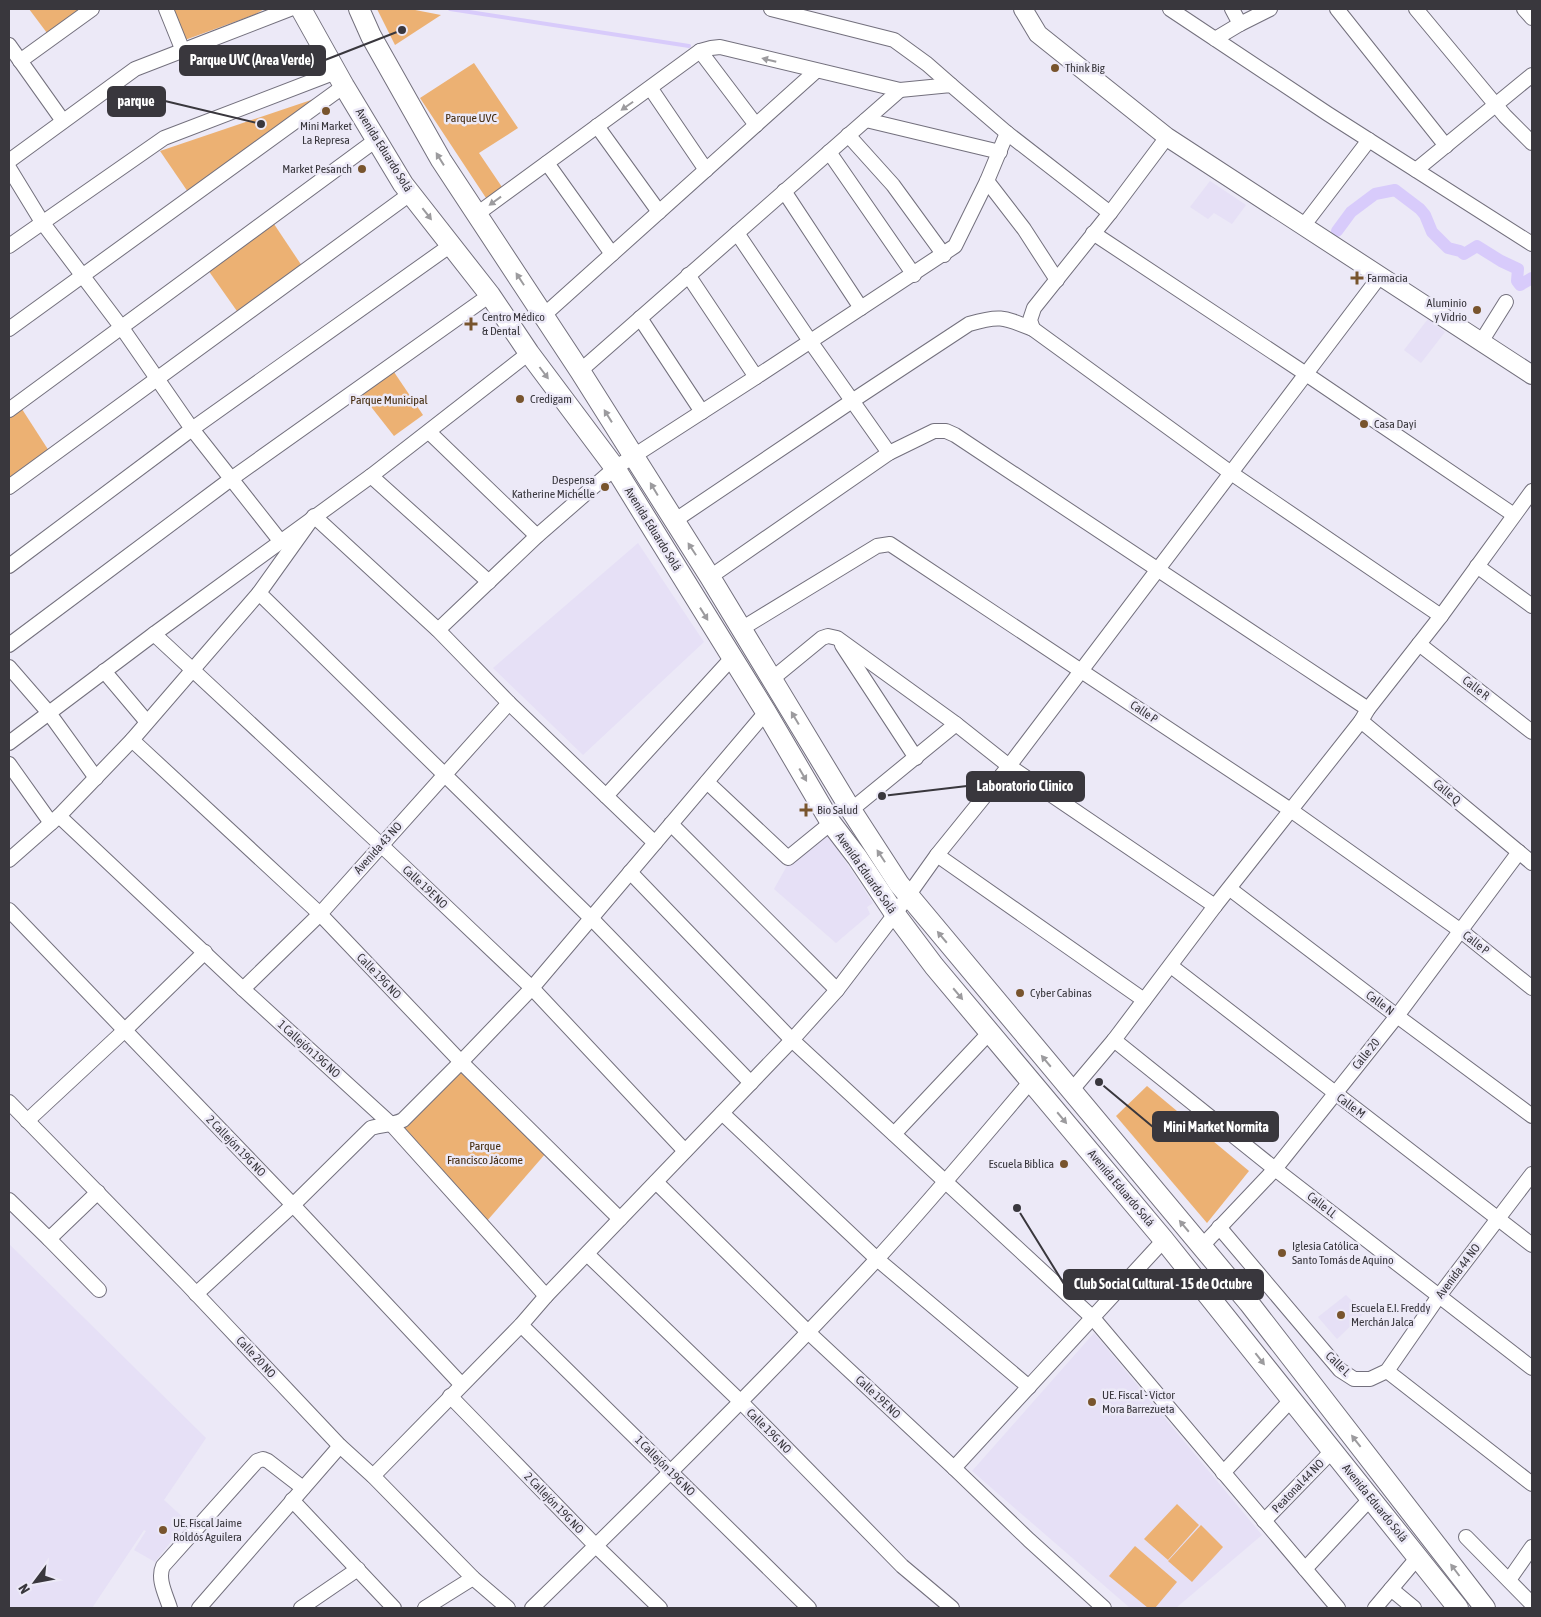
<svg xmlns="http://www.w3.org/2000/svg" width="1541" height="1617" viewBox="0 0 1541 1617" font-family="'Asap Condensed',sans-serif">
<style>
.built{fill:#e6e0f6}
.green{fill:#ecb173}
.lines{fill:none;stroke-linecap:round;stroke-linejoin:round}
.stream{stroke:#d8cbfb;stroke-width:4}
.canal{stroke:#d8cbfb;stroke-width:12}
.minor-casing{stroke:#73707d;stroke-width:16}
.tertiary-casing{stroke:#73707d;stroke-width:20}
.secondary-casing{stroke:#73707d;stroke-width:22}
.minor{stroke:#fff;stroke-width:14}
.tertiary{stroke:#fff;stroke-width:18}
.secondary{stroke:#fff;stroke-width:20}
.oneway{fill:#9c9b9e}
.poi-dot{fill:#78542d;stroke:#ece9f7;stroke-width:2}
.labels{text-anchor:middle;stroke-width:5;stroke-linejoin:round;paint-order:stroke}
.poi-label{font-size:12px;fill:#39373d;stroke:#ece9f7;text-anchor:start}
.park-label{font-size:12px;fill:#41280a;stroke:#ece9f7}
.street-label{font-size:12px;fill:#39373d;stroke:#ece9f7}
.leader{fill:none;stroke:#39373d;stroke-width:2}
.callout-dot{fill:#39373d;stroke:#ece9f7;stroke-width:2}
.callout{fill:#39373d;stroke:#39373d;stroke-width:2}
.callout-label{font-size:14px;text-anchor:middle;font-weight:bold;fill:#fff}
</style>
<rect width="100%" height="100%" fill="#ece9f7"/>
<g class="built">
<polygon points="1210,181 1246,205 1232,224 1214,213 1208,219 1190,207"/>
<polygon points="1428,319 1445,332 1421,363 1404,350"/>
<polygon points="638,543 704,642 583,755 493,668"/>
<polygon points="826,832 873,903 867,907 870,914 836,943 774,889 788,864"/>
<polygon points="9,1244 206,1438 164,1500 187,1521 155,1562 134,1550 146,1531 144,1530 92,1608 9,1608"/>
<polygon points="1346,1295 1364,1313 1337,1339 1318,1317"/>
<polygon points="1094,1333 1262,1535 1176,1608 1130,1608 972,1471"/>
</g>
<g class="green">
<polygon points="29,9 81,9 47,33"/>
<polygon points="172,9 264,9 256,14 185,40"/>
<polygon points="377,9 410,9 441,15 395,45"/>
<polygon points="474,63 518,128 479,153 504,190 488,201 420,98"/>
<polygon points="320,97 188,192 160,151"/>
<polygon points="272,221 302,266 239,314 208,270"/>
<polygon points="394,372 423,415 394,436 361,394"/>
<polygon points="20,406 49,451 9,479 9,414"/>
<polygon points="461,1069 546,1153 486,1222 400,1128"/>
<polygon points="1147,1086 1249,1171 1207,1223 1116,1116"/>
<polygon points="1177,1504 1199,1525 1168,1560 1144,1539"/>
<polygon points="1201,1525 1223,1547 1192,1582 1168,1561"/>
<polygon points="1135,1546 1177,1582 1155,1608 1148,1608 1109,1576"/>
</g>
<g class="lines">
<polyline class="stream" points="450,9 689,46"/>
<polyline class="canal" points="1337,231 1351,212 1375,194 1395,190 1420,209 1425,215 1432,232 1448,248 1460,251 1464,254 1477,246 1501,261 1518,269 1517,281 1520,285 1532,278"/>
<defs>
<g id="minor">
<polyline points="166,9 183,51"/>
<polyline points="771,9 894,40 927,64 951,85"/>
<polyline points="1170,9 1328,114 1532,244"/>
<polyline points="1232,9 1240,24"/>
<polyline points="1337,9 1446,146"/>
<polyline points="1416,9 1505,116 1532,143"/>
<polyline points="1524,9 1532,18"/>
<polyline points="1215,39 1240,24 1270,9"/>
<polyline points="9,45 63,121"/>
<polyline points="700,51 756,125"/>
<polyline points="20,61 92,9"/>
<polyline points="651,89 706,170"/>
<polyline points="866,120 1000,152"/>
<polyline points="597,126 659,212"/>
<polyline points="848,135 893,185 944,255"/>
<polyline points="829,152 914,275"/>
<polyline points="9,161 135,69 290,9"/>
<polyline points="547,163 612,254"/>
<polyline points="9,168 42,222 122,328 192,429 281,542"/>
<polyline points="1416,170 1532,75"/>
<polyline points="987,181 1024,229 1057,280"/>
<polyline points="784,191 861,308"/>
<polyline points="477,214 700,51 711,48 720,47 900,90 951,85 1007,133 1110,213"/>
<polyline points="1304,225 1369,140"/>
<polyline points="737,233 810,341 889,453"/>
<polyline points="1093,233 1306,374 1514,515"/>
<polyline points="9,246 164,138 336,72"/>
<polyline points="688,275 756,377"/>
<polyline points="544,315 816,71"/>
<polyline points="640,318 702,412"/>
<polyline points="9,329 344,86"/>
<polyline points="1033,329 1030,320 1034,308 1110,213 1167,137"/>
<polyline points="1481,342 1506,302"/>
<polyline points="580,371 900,90"/>
<polyline points="9,410 376,140"/>
<polyline points="429,432 537,536"/>
<polyline points="371,476 489,582"/>
<polyline points="9,487 410,194"/>
<path d="M674 521 852 401 969 324C1000 315 1003 317 1033 329L1231 473 1441 616"/>
<polyline points="9,566 192,429 451,245"/>
<polyline points="1477,566 1532,606"/>
<polyline points="710,577 889,453 934,431 946,431 955,435 1368,709"/>
<polyline points="741,629 877,546 890,544 1292,811 1461,931 1532,988"/>
<polyline points="438,630 537,536 615,468 756,377 955,246 987,181 1007,133"/>
<polyline points="154,634 381,845 532,988 685,1151"/>
<polyline points="1419,644 1532,732"/>
<polyline points="9,645 231,479 490,295"/>
<polyline points="842,645 916,758"/>
<polyline points="9,667 49,713 96,778"/>
<polyline points="104,671 147,722"/>
<polyline points="772,679 822,638 828,636 837,638 956,724 1009,766 1215,906"/>
<polyline points="1361,721 1532,863"/>
<polyline points="132,740 320,914 461,1062 620,1219"/>
<polyline points="9,743 154,634 371,476 529,353"/>
<polyline points="9,764 51,823"/>
<polyline points="707,782 788,858 831,823"/>
<polyline points="606,796 732,658"/>
<polyline points="851,810 956,724"/>
<polyline points="59,816 243,989 392,1125 546,1296"/>
<polyline points="671,824 837,990"/>
<polyline points="655,843 509,703 438,630 314,516 259,593 591,918 751,1083"/>
<polyline points="937,855 1144,1000"/>
<polyline points="9,860 59,816 132,740 259,593"/>
<polyline points="630,872 792,1040 1093,1318 1338,1608"/>
<polyline points="1230,889 1397,1016 1532,1116"/>
<polyline points="9,910 293,1205 461,1384"/>
<polyline points="1171,966 1532,1245"/>
<polyline points="243,989 320,914 509,703"/>
<polyline points="1114,1040 1275,1169 1532,1368"/>
<polyline points="1071,1091 1114,1040 1215,906 1361,721 1368,709 1441,616 1532,491"/>
<polyline points="9,1102 187,1284 340,1446 373,1476 473,1578 508,1608"/>
<polyline points="722,1113 877,1259 1029,1387"/>
<polyline points="27,1121 125,1030 205,952"/>
<polyline points="894,1134 990,1032"/>
<polyline points="656,1182 808,1332 954,1468 1029,1540 1104,1608"/>
<polyline points="98,1192 49,1239 99,1290"/>
<polyline points="9,1200 49,1239"/>
<polyline points="1219,1227 1340,1370 1354,1379 1370,1379 1387,1371 1439,1296 1532,1174"/>
<polyline points="1202,1246 1275,1169 1397,1016 1519,852"/>
<polyline points="587,1254 741,1402 902,1566 952,1608"/>
<path d="M196 1294 293 1205 371 1128C383 1124 391 1126 403 1120L461 1062 532 988 766 712"/>
<polyline points="521,1325 809,1608"/>
<polyline points="1387,1371 1532,1484"/>
<polyline points="450,1396 596,1546 660,1608"/>
<polyline points="954,1468 1164,1240"/>
<polyline points="1223,1473 1292,1399"/>
<polyline points="373,1476 521,1325 546,1296 792,1040 837,990 895,914 937,855 1009,766 1380,276"/>
<polyline points="292,1500 394,1608"/>
<polyline points="1264,1521 1333,1450"/>
<polyline points="1466,1537 1532,1604"/>
<polyline points="1305,1569 1371,1498"/>
<polyline points="1509,1580 1532,1547"/>
<polyline points="1391,1589 1414,1608"/>
<path d="M170 1608C166 1595 157 1579 163 1566L257 1461 263 1459 268 1461 303 1488"/>
<polyline points="199,1608 340,1446"/>
<polyline points="301,1608 358,1569"/>
<polyline points="425,1608 473,1578"/>
<path d="M532 1608C649 1494 766 1379 877 1259 930 1201 980 1141 1031 1081"/>
<polyline points="1375,1608 1418,1557"/>
</g>
<polyline id="tertiary" points="1023,9 1038,34 1167,137 1532,375"/>
<g id="secondary">
<polyline points="301,9 344,86 403,184 490,295 529,353 615,468 766,712 831,823 857,857 895,914 934,966 1164,1240 1458,1608"/>
<polyline points="359,9 371,36 441,160 580,371 710,577 851,810 899,884 1249,1303 1485,1608"/>
</g>
</defs>
<use href="#minor" class="minor-casing"/>
<use href="#tertiary" class="tertiary-casing"/>
<use href="#secondary" class="secondary-casing"/>
<use href="#minor" class="minor"/>
<use href="#tertiary" class="tertiary"/>
<use href="#secondary" class="secondary"/>
</g>
<defs><path id="oneway-solid" d="M-6-.8H1V-3.2L6.5 0L1 3.2V.8H-6Z" transform="scale(1.25)"/></defs>
<g class="oneway">
<use href="#oneway-solid" transform="translate(769 60) rotate(-166)"/>
<use href="#oneway-solid" transform="translate(627 106) rotate(145)"/>
<use href="#oneway-solid" transform="translate(440 159) rotate(-122)"/>
<use href="#oneway-solid" transform="translate(495 201) rotate(144)"/>
<use href="#oneway-solid" transform="translate(427 214) rotate(52)"/>
<use href="#oneway-solid" transform="translate(520 279) rotate(-123)"/>
<use href="#oneway-solid" transform="translate(544 373) rotate(53)"/>
<use href="#oneway-solid" transform="translate(608 416) rotate(-122)"/>
<use href="#oneway-solid" transform="translate(654 489) rotate(-121)"/>
<use href="#oneway-solid" transform="translate(692 549) rotate(-123)"/>
<use href="#oneway-solid" transform="translate(704 614) rotate(58)"/>
<use href="#oneway-solid" transform="translate(795 718) rotate(-121)"/>
<use href="#oneway-solid" transform="translate(803 775) rotate(60)"/>
<use href="#oneway-solid" transform="translate(881 856) rotate(-123)"/>
<use href="#oneway-solid" transform="translate(942 937) rotate(-130)"/>
<use href="#oneway-solid" transform="translate(958 994) rotate(50)"/>
<use href="#oneway-solid" transform="translate(1046 1061) rotate(-130)"/>
<use href="#oneway-solid" transform="translate(1062 1118) rotate(50)"/>
<use href="#oneway-solid" transform="translate(1184 1226) rotate(-130)"/>
<use href="#oneway-solid" transform="translate(1260 1359) rotate(52)"/>
<use href="#oneway-solid" transform="translate(1356 1441) rotate(-128)"/>
<use href="#oneway-solid" transform="translate(1455 1570) rotate(-127)"/>
</g>
<g class="poi-dot">
<circle cx="1055" cy="68" r="5"/>
<circle cx="326" cy="111" r="5"/>
<circle cx="362" cy="169" r="5"/>
<path d="M1354.5 270.5h5v5h5v5h-5v5h-5v-5h-5v-5h5z"/>
<circle cx="1477" cy="310" r="5"/>
<path d="M468.5 316.5h5v5h5v5h-5v5h-5v-5h-5v-5h5z"/>
<circle cx="520" cy="399" r="5"/>
<circle cx="1364" cy="424" r="5"/>
<circle cx="605" cy="487" r="5"/>
<path d="M803.5 802.5h5v5h5v5h-5v5h-5v-5h-5v-5h5z"/>
<circle cx="1020" cy="993" r="5"/>
<circle cx="1064" cy="1164" r="5"/>
<circle cx="1282" cy="1253" r="5"/>
<circle cx="1341" cy="1315" r="5"/>
<circle cx="1092" cy="1402" r="5"/>
<circle cx="163" cy="1530" r="5"/>
</g>
<g class="labels">
<g class="poi-label">
<text x="1065" y="72">Think Big</text>
<text x="326" y="130" text-anchor="middle">Mini Market<tspan x="326" dy="14">La Represa</tspan></text>
<text x="352" y="173" text-anchor="end">Market Pesanch</text>
<text x="1367" y="282">Farmacia</text>
<text x="1467" y="307" text-anchor="end">Aluminio<tspan x="1467" dy="14">y Vidrio</tspan></text>
<text x="482" y="321">Centro Médico<tspan x="482" dy="14">&amp; Dental</tspan></text>
<text x="530" y="403">Credigam</text>
<text x="1374" y="428">Casa Dayi</text>
<text x="595" y="484" text-anchor="end">Despensa<tspan x="595" dy="14">Katherine Michelle</tspan></text>
<text x="817" y="814">Bio Salud</text>
<text x="1030" y="997">Cyber Cabinas</text>
<text x="1054" y="1168" text-anchor="end">Escuela Biblica</text>
<text x="1292" y="1250">Iglesia Católica<tspan x="1292" dy="14">Santo Tomás de Aquino</tspan></text>
<text x="1351" y="1312">Escuela E.I. Freddy<tspan x="1351" dy="14">Merchán Jalca</tspan></text>
<text x="1102" y="1399">UE. Fiscal - Victor<tspan x="1102" dy="14">Mora Barrezueta</tspan></text>
<text x="173" y="1527">UE. Fiscal Jaime<tspan x="173" dy="14">Roldós Aguilera</tspan></text>
</g>
<g class="park-label">
<text x="471" y="122">Parque UVC</text>
<text x="389" y="404">Parque Municipal</text>
<text x="485" y="1150">Parque<tspan x="485" dy="14">Francisco Jácome</tspan></text>
</g>
<g class="street-label">
<text transform="translate(384 150) rotate(58)" y="4">Avenida Eduardo Solá</text>
<text transform="translate(653 529) rotate(58)" y="4">Avenida Eduardo Solá</text>
<text transform="translate(1476 688) rotate(38)" y="4">Calle R</text>
<text transform="translate(1144 712) rotate(34)" y="4">Calle P</text>
<text transform="translate(1447 792) rotate(40)" y="4">Calle Q</text>
<text transform="translate(378 848) rotate(-48)" y="4">Avenida 43 NO</text>
<text transform="translate(866 873) rotate(55)" y="4">Avenida Eduardo Solá</text>
<text transform="translate(425 887) rotate(43)" y="4">Calle 19E NO</text>
<text transform="translate(1476 943) rotate(38)" y="4">Calle P</text>
<text transform="translate(379 976) rotate(46)" y="4">Calle 19G NO</text>
<text transform="translate(1380 1003) rotate(37)" y="4">Calle N</text>
<text transform="translate(309 1049) rotate(42)" y="4">1 Callejón 19G NO</text>
<text transform="translate(1366 1054) rotate(-51)" y="4">Calle 20</text>
<text transform="translate(1351 1106) rotate(37)" y="4">Calle M</text>
<text transform="translate(236 1146) rotate(46)" y="4">2 Callejón 19G NO</text>
<text transform="translate(1121 1188) rotate(50)" y="4">Avenida Eduardo Solá</text>
<text transform="translate(1322 1205) rotate(38)" y="4">Calle LL</text>
<text transform="translate(1458 1271) rotate(-53)" y="4">Avenida 44 NO</text>
<text transform="translate(256 1357) rotate(47)" y="4">Calle 20 NO</text>
<text transform="translate(1338 1364) rotate(44)" y="4">Calle L</text>
<text transform="translate(878 1397) rotate(43)" y="4">Calle 19E NO</text>
<text transform="translate(769 1431) rotate(45)" y="4">Calle 19G NO</text>
<text transform="translate(665 1466) rotate(45)" y="4">1 Callejón 19G NO</text>
<text transform="translate(1298 1486) rotate(-46)" y="4">Peatonal 44 NO</text>
<text transform="translate(554 1503) rotate(46)" y="4">2 Callejón 19G NO</text>
<text transform="translate(1375 1503) rotate(51)" y="4">Avenida Eduardo Solá</text>
</g>
</g>
<path class="leader" d="M402 30L325 60M261 124L165 101M882 796L967 786M1099 1082L1153 1127M1017 1208L1064 1284"/>
<g class="callout-dot">
<circle cx="402" cy="30" r="5"/>
<circle cx="261" cy="124" r="5"/>
<circle cx="882" cy="796" r="5"/>
<circle cx="1099" cy="1082" r="5"/>
<circle cx="1017" cy="1208" r="5"/>
</g>
<g class="callout">
<rect x="180" y="46" width="145" height="29" rx="5"/>
<rect x="108" y="87" width="57" height="29" rx="5"/>
<rect x="967" y="772" width="117" height="29" rx="5"/>
<rect x="1153" y="1112" width="125" height="29" rx="5"/>
<rect x="1064" y="1270" width="199" height="29" rx="5"/>
</g>
<g class="callout-label">
<text x="252" y="65">Parque UVC (Area Verde)</text>
<text x="136" y="106">parque</text>
<text x="1025" y="791">Laboratorio Clinico</text>
<text x="1216" y="1132">Mini Market Normita</text>
<text x="1163" y="1289">Club Social Cultural - 15 de Octubre</text>
</g>
<rect width="1541" height="1617" fill="none" stroke="#39373d" stroke-width="20"/>
<g transform="translate(35 1582) rotate(238)" stroke="#ece9f7" stroke-width="4" paint-order="stroke">
<path d="M0-4L9 19L0 12L-9 19Z" fill="#39373d"/>
<text y="-8" font-size="14" font-weight="bold" text-anchor="middle" fill="#39373d">N</text>
</g>
</svg>
